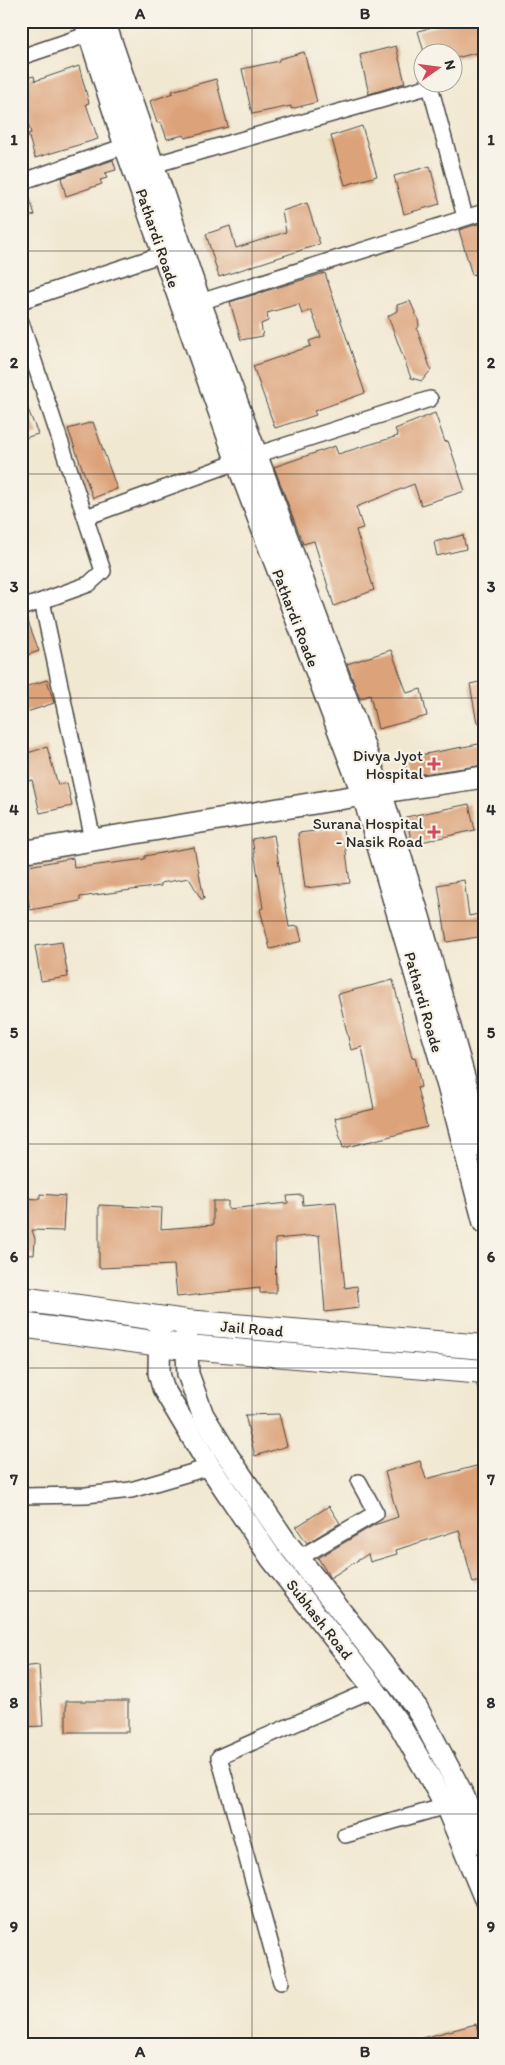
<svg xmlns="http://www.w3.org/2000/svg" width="505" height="2065" viewBox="0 0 505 2065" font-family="Itim,sans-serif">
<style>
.building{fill:#dca279}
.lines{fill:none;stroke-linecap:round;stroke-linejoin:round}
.lane-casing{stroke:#494744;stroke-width:10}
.street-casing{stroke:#494744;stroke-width:18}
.secondary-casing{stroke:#494744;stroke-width:24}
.primary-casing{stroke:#494744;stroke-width:26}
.lane{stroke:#fff;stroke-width:8}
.street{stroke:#fff;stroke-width:15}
.secondary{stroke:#fff;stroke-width:21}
.primary{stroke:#fff;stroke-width:24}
.grid{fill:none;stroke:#2b2b2b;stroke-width:1;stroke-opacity:0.55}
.poi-dot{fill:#d1495b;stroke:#f7f3e8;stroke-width:2}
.labels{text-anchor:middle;stroke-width:4.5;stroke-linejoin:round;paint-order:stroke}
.street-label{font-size:16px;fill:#2b2b2b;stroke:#f7f3e8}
.poi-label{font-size:16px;fill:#2b2b2b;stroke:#f7f3e8;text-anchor:end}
.neatline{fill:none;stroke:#2b2b2b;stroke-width:2}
.grid-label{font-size:16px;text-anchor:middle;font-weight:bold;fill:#2b2b2b}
</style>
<rect width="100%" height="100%" fill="#f7f3e8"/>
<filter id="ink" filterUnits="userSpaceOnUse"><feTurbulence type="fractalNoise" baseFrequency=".02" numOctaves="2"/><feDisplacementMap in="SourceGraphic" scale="10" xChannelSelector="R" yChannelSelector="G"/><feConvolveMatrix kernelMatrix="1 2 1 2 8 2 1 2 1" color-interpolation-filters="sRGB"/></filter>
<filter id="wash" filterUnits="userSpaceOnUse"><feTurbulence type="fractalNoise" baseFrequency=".0096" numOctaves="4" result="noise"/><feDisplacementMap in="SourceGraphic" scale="20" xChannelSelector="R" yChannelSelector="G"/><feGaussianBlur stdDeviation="1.12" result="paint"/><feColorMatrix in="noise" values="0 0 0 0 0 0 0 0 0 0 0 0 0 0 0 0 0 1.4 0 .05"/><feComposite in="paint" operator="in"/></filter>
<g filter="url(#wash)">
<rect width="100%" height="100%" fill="#f1e8d1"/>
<g id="blocks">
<g class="building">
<polygon points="456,21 484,21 484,51 452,59 452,52 424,52 418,31"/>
<polygon points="396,46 405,83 369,94 360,55"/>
<polygon points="304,52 317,102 291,109 291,106 252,114 242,69 279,61 279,59"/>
<polygon points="79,66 89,103 86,104 98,139 35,158 28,134 31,133 24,109 21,109 21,79 34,76 35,81"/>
<polygon points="216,79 228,127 185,138 184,135 167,139 161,122 157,123 150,101 173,93 172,91"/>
<polygon points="362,126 377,176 345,185 331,136"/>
<polygon points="113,160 116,170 105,173 107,178 100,180 102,184 66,196 61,178"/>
<polygon points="430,166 440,204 404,214 394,176"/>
<polygon points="27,190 35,215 21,219 21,191"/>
<polygon points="307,203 320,244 219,277 206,234 230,226 236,248 286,232 282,211"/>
<polygon points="481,223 484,233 484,271 472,275 459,230"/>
<polygon points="325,273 365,393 314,411 316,415 275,428 253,366 311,346 309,341 321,337 311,310 302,314 299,304 267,313 268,321 261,324 263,336 241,340 230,302"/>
<polygon points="410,301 418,319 419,326 417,329 431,370 422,381 411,378 388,316 397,311 397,305"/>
<polygon points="21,392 38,434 21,439"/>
<polygon points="435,413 445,442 448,441 465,491 421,505 414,484 356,507 363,528 356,530 374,590 334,606 314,541 303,544 274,467 335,446 338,454 398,436 395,429"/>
<polygon points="93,422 117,489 93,498 68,429"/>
<polygon points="463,535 466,549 437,556 434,542"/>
<polygon points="26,616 39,651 21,657 21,617"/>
<polygon points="391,650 407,693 421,689 427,716 378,729 370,695 360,699 347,664"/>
<polygon points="47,680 54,703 21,714 21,688"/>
<polygon points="484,681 484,723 477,723 470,684"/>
<polygon points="484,743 484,765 408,776 404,758"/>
<polygon points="47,747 58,785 67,783 72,806 40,813 32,780 21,783 21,755"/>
<polygon points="469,804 475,830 412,844 406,817"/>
<polygon points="343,828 350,883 305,888 298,833"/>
<polygon points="274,835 289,927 298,926 302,941 270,949 260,909 263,908 252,839"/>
<polygon points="194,847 204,899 201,899 189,878 161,883 161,886 80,897 80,901 30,910 23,867 73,858 74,868 145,859 145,856"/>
<polygon points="464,880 469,916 484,913 484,936 447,942 438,885"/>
<polygon points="62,942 68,977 41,981 35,946"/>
<polygon points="393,980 412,1058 415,1057 421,1087 417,1088 427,1127 343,1148 335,1118 374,1109 362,1047 351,1050 338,994"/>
<polygon points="40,1194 65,1196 63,1231 32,1230 35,1239 34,1255 21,1254 21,1198 40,1199"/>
<polygon points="302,1195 303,1205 336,1202 345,1288 357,1286 359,1308 325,1312 319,1235 275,1239 276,1293 260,1293 260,1288 177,1297 174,1265 99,1268 99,1205 162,1208 161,1229 213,1225 213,1201 228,1201 228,1209 288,1203 287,1196"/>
<polygon points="279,1414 287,1446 255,1456 245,1415"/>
<polygon points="420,1461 426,1479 484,1464 484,1580 473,1583 459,1530 396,1550 397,1554 370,1562 368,1554 330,1578 318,1558 374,1525 398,1517 385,1472"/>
<polygon points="329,1506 340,1523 307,1543 296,1527"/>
<polygon points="39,1665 43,1726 21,1727 21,1667"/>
<rect x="66" y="1701" width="62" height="31"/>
<polygon points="476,2024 481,2044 419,2044 419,2039"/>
</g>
</g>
</g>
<g filter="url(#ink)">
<use href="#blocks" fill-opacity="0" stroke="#494744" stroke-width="1"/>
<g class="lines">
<defs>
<polyline id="lane" points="479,1376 484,1393"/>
<g id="street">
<polyline points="21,57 98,31"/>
<polyline points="153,165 430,86 465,217"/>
<polyline points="21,182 125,146"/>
<polyline points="21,301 163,254"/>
<polyline points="200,302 484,212"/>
<polyline points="21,322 103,571 89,584 42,601"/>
<polyline points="86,517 256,455 430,399"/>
<polyline points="21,608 42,601 93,840"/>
<polyline points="21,1496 86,1495 131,1490 210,1467"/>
<polyline points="299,1558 376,1513 359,1482"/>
<polyline points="345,1835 446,1806"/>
<polyline points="281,1982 219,1757 374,1689"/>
</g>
<g id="secondary">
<polyline points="85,21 125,146 237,462 363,795 448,1086 484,1223"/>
<polyline points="104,21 200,302 381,792 420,920 484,1148"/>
<polyline points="21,852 363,795 484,777"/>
<polyline points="160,1319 159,1373 163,1388 210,1467 271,1558 374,1689 399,1724 446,1806 484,1897"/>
<polyline points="186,1331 188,1374 203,1415 228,1456 286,1542 417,1708 464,1797 484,1845"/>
</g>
<g id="primary">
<polyline points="21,1299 186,1322 484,1347"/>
<polyline points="21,1325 176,1346 484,1372"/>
</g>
</defs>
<use href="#lane" class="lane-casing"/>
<use href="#street" class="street-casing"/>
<use href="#secondary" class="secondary-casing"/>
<use href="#primary" class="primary-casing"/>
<use href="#lane" class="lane"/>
<use href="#street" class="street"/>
<use href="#secondary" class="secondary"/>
<use href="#primary" class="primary"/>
</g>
</g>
<path class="grid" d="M252 21V2044M21 251H484M21 474H484M21 698H484M21 921H484M21 1144H484M21 1368H484M21 1591H484M21 1814H484"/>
<g class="poi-dot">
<path d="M431.5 756.5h5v5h5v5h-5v5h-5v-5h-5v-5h5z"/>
<path d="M431.5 824.5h5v5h5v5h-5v5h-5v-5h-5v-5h5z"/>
</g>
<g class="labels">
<g class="street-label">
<text transform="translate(158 238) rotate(71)" y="6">Pathardi Roade</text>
<text transform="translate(296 618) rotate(69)" y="6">Pathardi Roade</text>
<text transform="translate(424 1002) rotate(74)" y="6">Pathardi Roade</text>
<text transform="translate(252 1328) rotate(5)" y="6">Jail Road</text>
<text transform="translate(320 1619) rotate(52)" y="6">Subhash Road</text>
</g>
<g class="poi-label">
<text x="423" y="761">Divya Jyot<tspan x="423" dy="18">Hospital</tspan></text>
<text x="423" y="829">Surana Hospital<tspan x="423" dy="18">- Nasik Road</tspan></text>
</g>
</g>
<rect width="505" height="2065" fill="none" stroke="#f7f3e8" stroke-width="55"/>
<g transform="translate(438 68) rotate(76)"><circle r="24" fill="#f7f3e8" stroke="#a5a39c"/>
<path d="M0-4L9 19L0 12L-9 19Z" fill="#d1495b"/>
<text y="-8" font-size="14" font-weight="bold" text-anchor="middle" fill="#2b2b2b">N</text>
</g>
<rect x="28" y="28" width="450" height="2010" class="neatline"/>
<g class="grid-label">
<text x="140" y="19">A</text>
<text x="365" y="19">B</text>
<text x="14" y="145">1</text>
<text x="491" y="145">1</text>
<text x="14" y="368">2</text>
<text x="491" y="368">2</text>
<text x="14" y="592">3</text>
<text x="491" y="592">3</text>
<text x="14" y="815">4</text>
<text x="491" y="815">4</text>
<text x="14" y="1038">5</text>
<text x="491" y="1038">5</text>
<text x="14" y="1262">6</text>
<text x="491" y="1262">6</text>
<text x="14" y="1485">7</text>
<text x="491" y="1485">7</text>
<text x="14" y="1708">8</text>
<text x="491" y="1708">8</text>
<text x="14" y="1932">9</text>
<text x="491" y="1932">9</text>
<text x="140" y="2057">A</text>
<text x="365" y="2057">B</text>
</g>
</svg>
